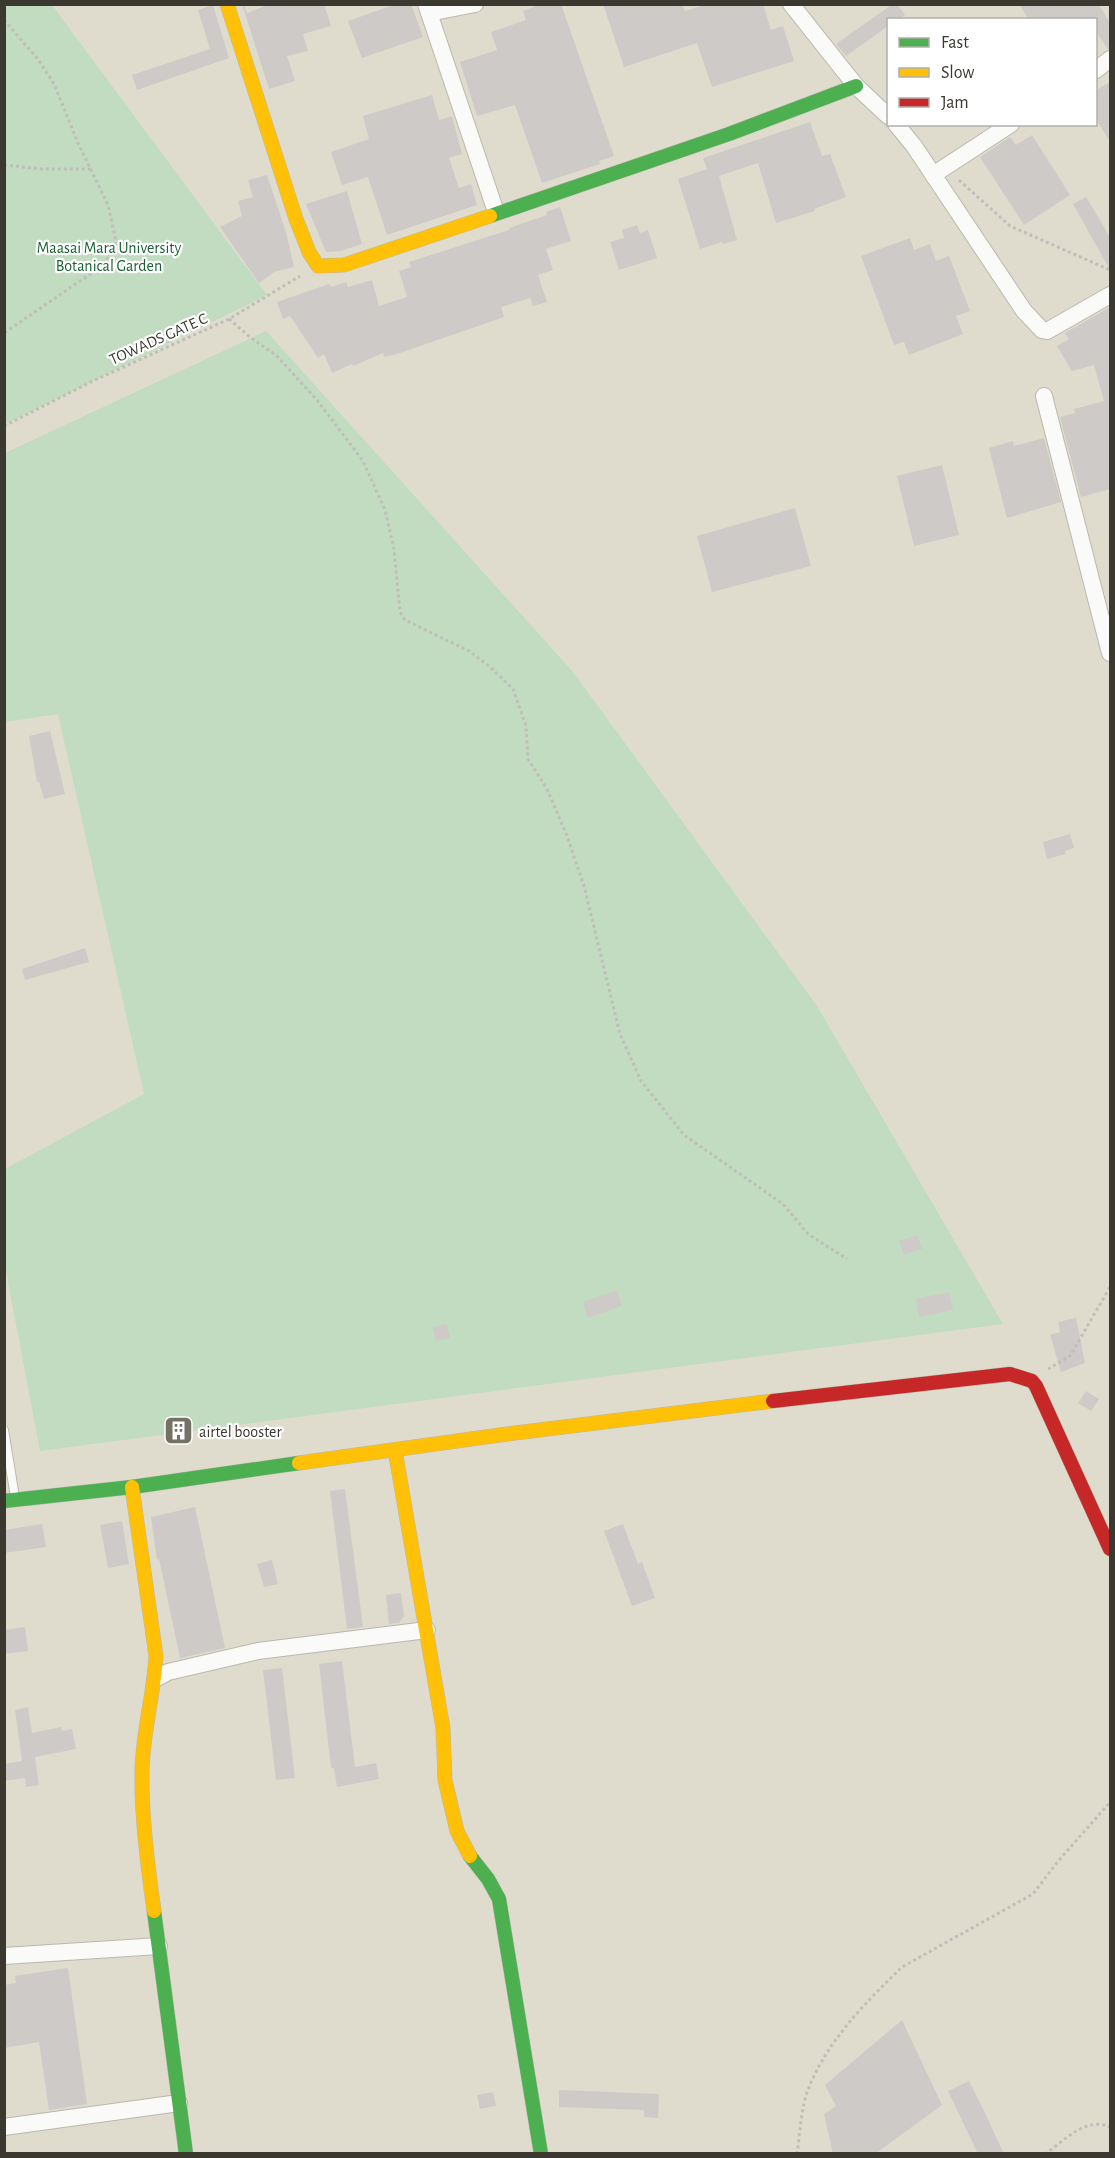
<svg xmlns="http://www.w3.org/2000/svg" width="1115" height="2158" viewBox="0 0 1115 2158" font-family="'Alegreya Sans',sans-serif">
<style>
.green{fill:#c1dcc0}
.building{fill:#cecac8}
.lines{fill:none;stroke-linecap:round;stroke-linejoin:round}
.lane-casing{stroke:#bab8ad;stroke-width:10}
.street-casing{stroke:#bab8ad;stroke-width:18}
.fast-casing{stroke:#bab8ad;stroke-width:15}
.slow-casing{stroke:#bab8ad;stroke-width:15}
.jam-casing{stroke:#bab8ad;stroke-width:15}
.path{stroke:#bfbfba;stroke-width:3;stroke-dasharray:3 3;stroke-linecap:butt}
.lane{stroke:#fafaf8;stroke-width:8}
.street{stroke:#fafaf8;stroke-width:16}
.fast{stroke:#4caf50;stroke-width:14}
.slow{stroke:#ffc107;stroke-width:14}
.jam{stroke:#c62828;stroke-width:14}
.labels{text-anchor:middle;stroke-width:4.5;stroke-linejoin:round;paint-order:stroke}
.park-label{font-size:16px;fill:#195f31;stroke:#fff}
.street-label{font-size:16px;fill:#3a382f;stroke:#fff}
.poi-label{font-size:16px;fill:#3a382f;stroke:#fff;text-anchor:start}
</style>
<rect width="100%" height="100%" fill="#dfdcce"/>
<g class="green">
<polygon points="5,4 52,5 267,295 5,424"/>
<polygon points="266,331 573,672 817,1006 1003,1324 40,1451 5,1266 5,1169 144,1094 58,714 5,722 5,453"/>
</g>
<g class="building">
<polygon points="242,4 244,4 247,13 270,4 324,4 331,26 303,34 308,51 287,56 295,81 269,89"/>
<polygon points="396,4 411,4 423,37 362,58 348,21"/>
<polygon points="541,4 561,4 614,156 599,161 600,164 542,183 515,105 477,116 460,62 497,50 491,32 526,20 523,11"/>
<polygon points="603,4 682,4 685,11 708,4 763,4 771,30 783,26 794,61 712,87 697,43 624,67"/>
<polygon points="893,4 897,4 905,15 898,20 888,20 888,26 846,56 836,44"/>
<polygon points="1019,4 1098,4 1110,23 1110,49 1108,49 1095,30 1095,20 1029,20"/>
<polygon points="213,5 229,58 137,90 132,75 210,49 198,10"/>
<polygon points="1110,82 1110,142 1095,117 1095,91"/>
<polygon points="432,95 439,120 452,116 462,154 449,158 459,188 471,184 477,205 387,235 368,177 342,185 331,152 369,139 363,116"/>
<polygon points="810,122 822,156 830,154 846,197 814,209 815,211 776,223 758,163 719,176 737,240 723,244 722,242 700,249 678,179 707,169 703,158"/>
<polygon points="1032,135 1070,195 1024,225 980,157 1010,137 1016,145"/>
<polygon points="267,175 286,232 294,267 274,272 259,283 220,227 242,216 238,201 253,197 248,180"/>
<polygon points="347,191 362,244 341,251 326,252 306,204"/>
<polygon points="1086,197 1110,237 1110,270 1073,204"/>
<polygon points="560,207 571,241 546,249 553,270 538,275 547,302 533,306 530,298 501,307 504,317 397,354 384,357 383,353 353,366 352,364 332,373 324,354 318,358 290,316 283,319 277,302 329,284 331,287 346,282 348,287 372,280 379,306 407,297 399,271 411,267 409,262 509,230 509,228 547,215 546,212"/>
<polygon points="637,225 640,233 648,230 657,258 619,270 610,242 624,238 622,230"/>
<polygon points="910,238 914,250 930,244 936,261 949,256 970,311 956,316 963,334 909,355 904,342 894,345 861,256"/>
<polygon points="1110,307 1110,489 1081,497 1060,417 1075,413 1074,409 1104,401 1094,365 1072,371 1057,346 1069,339 1065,333"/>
<polygon points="1044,438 1061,502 1007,518 989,448 1013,441 1014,446"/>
<polygon points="942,465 959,535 914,546 897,476"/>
<polygon points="795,508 811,566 712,592 697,536"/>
<polygon points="50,731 65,794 44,799 39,782 37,782 29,736"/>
<polygon points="1070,834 1074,848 1065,851 1066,854 1047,859 1043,842"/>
<polygon points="85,948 89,962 25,980 22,969"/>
<polygon points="917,1235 922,1249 904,1255 899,1241"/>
<polygon points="617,1290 622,1306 588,1318 583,1302"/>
<polygon points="949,1292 953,1310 919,1317 916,1299"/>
<polygon points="1076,1318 1085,1363 1061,1372 1050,1335 1060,1332 1058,1322"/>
<polygon points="447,1324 450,1338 436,1341 433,1327"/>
<polygon points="1086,1391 1099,1399 1091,1411 1078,1403"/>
<polygon points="188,1420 190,1440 169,1442 167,1422"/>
<polygon points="345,1489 363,1627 347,1629 330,1491"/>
<polygon points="195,1507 225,1648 180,1658 159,1559 157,1560 151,1517"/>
<polygon points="122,1521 129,1564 108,1568 100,1525"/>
<polygon points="42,1524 46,1547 4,1553 4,1530"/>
<polygon points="623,1524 638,1564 642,1562 655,1598 632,1606 604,1531"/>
<polygon points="272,1560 278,1584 264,1587 257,1564"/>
<polygon points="401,1593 404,1616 399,1623 389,1624 386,1595"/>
<polygon points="25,1627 28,1651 4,1654 4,1630"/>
<polygon points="342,1661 355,1767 376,1763 379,1779 337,1787 334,1768 331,1768 319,1664"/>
<polygon points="282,1668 295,1778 276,1780 263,1670"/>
<polygon points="28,1707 32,1733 61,1727 62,1731 72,1729 76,1749 35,1757 39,1785 26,1787 25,1778 4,1781 4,1764 22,1761 15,1710"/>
<polygon points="68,1968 87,2104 49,2110 39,2042 4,2048 4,1985 16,1983 15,1976"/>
<polygon points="902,2020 942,2105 875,2154 833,2154 824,2114 836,2106 825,2085"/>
<polygon points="969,2081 984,2111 1004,2154 978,2154 948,2091"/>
<polygon points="559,2090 659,2094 658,2118 644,2117 644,2110 559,2107"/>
<polygon points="493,2092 496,2106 480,2109 477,2095"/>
</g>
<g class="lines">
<defs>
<polyline id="lane" points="4,1430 15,1497"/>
<g id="street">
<polyline points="426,4 496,212"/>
<polyline points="791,4 856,86 888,116"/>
<polyline points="429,13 475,4"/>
<polyline points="1096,70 1110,59"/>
<polyline points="896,124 914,146 1024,311 1042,330 1047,331 1110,295"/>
<polyline points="933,175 1011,124"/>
<polyline points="1044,396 1110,653"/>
<polyline points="155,1679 168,1672 258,1651 427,1630"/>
<polyline points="4,1956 159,1946"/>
<polyline points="4,2127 179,2103"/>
</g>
<g id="fast">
<polyline points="490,216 729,134 856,86"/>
<polyline points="4,1501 132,1487 299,1463"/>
<polyline points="470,1856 488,1879 499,1899 541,2154"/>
<polyline points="154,1911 186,2154"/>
</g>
<g id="slow">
<polyline points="227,4 296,219 309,252 318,266 344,265 490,216"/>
<polyline points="395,1450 443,1728 445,1780 457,1831 470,1856"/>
<polyline points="299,1463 507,1434 773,1401"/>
<path d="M132 1487 156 1656C154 1694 143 1731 142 1770 141 1814 148 1867 154 1911"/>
</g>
<polyline id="jam" points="773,1401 1010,1374 1032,1381 1036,1386 1110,1549"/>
</defs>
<use href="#lane" class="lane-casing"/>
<use href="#street" class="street-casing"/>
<use href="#fast" class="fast-casing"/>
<use href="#slow" class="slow-casing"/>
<use href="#jam" class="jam-casing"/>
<g class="path">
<polyline points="4,20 37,58 54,84 78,143 108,205 117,246 102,266 4,333"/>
<polyline points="4,165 42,169 91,169"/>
<polyline points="959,180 1010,226 1110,270"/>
<polyline points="229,319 251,338 276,355 317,400 363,461 385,510 394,549 400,612 405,620 469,651 489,666 513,689 526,726 528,759 547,789 567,836 584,886 620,1034 641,1081 684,1135 783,1204 808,1234 847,1259"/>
<polyline points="4,426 95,380 229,319 300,276"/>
<polyline points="1048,1369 1070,1356 1110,1287"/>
<path d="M797 2154C800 2135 801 2107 808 2090 826 2042 866 2002 902 1967L1033 1894 1055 1865 1110 1802"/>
<path d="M1045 2154C1064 2141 1086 2116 1110 2127"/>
</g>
<use href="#lane" class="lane"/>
<use href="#street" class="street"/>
<use href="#fast" class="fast"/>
<use href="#slow" class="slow"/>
<use href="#jam" class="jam"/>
</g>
<defs>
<symbol id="building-square" viewBox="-11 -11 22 22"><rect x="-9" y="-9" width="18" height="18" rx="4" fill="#747167" stroke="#fff"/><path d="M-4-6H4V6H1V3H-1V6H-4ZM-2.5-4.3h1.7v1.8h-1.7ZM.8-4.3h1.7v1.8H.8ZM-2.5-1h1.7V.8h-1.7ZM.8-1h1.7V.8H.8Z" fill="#fff"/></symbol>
</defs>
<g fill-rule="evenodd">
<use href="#building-square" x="162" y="1414" width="33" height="33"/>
</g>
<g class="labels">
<g class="park-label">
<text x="109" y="253">Maasai Mara University<tspan x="109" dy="18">Botanical Garden</tspan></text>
</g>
<g class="street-label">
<text transform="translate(158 338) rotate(-24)" y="6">TOWADS GATE C</text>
</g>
<g class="poi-label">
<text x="199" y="1437">airtel booster</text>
</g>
</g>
<rect width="1115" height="2158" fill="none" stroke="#3a382f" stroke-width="12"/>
<rect x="887" y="18" width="210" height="108" fill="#ffffff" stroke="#b0afac" stroke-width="1.5"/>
<rect x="899" y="38" width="30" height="9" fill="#4caf50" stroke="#b0afac" stroke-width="1.5"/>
<text x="941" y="48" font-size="18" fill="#3a382f">Fast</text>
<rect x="899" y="68" width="30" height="9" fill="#ffc107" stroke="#b0afac" stroke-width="1.5"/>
<text x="941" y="78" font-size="18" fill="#3a382f">Slow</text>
<rect x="899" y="98" width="30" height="9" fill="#c62828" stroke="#b0afac" stroke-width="1.5"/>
<text x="941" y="108" font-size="18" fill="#3a382f">Jam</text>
</svg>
